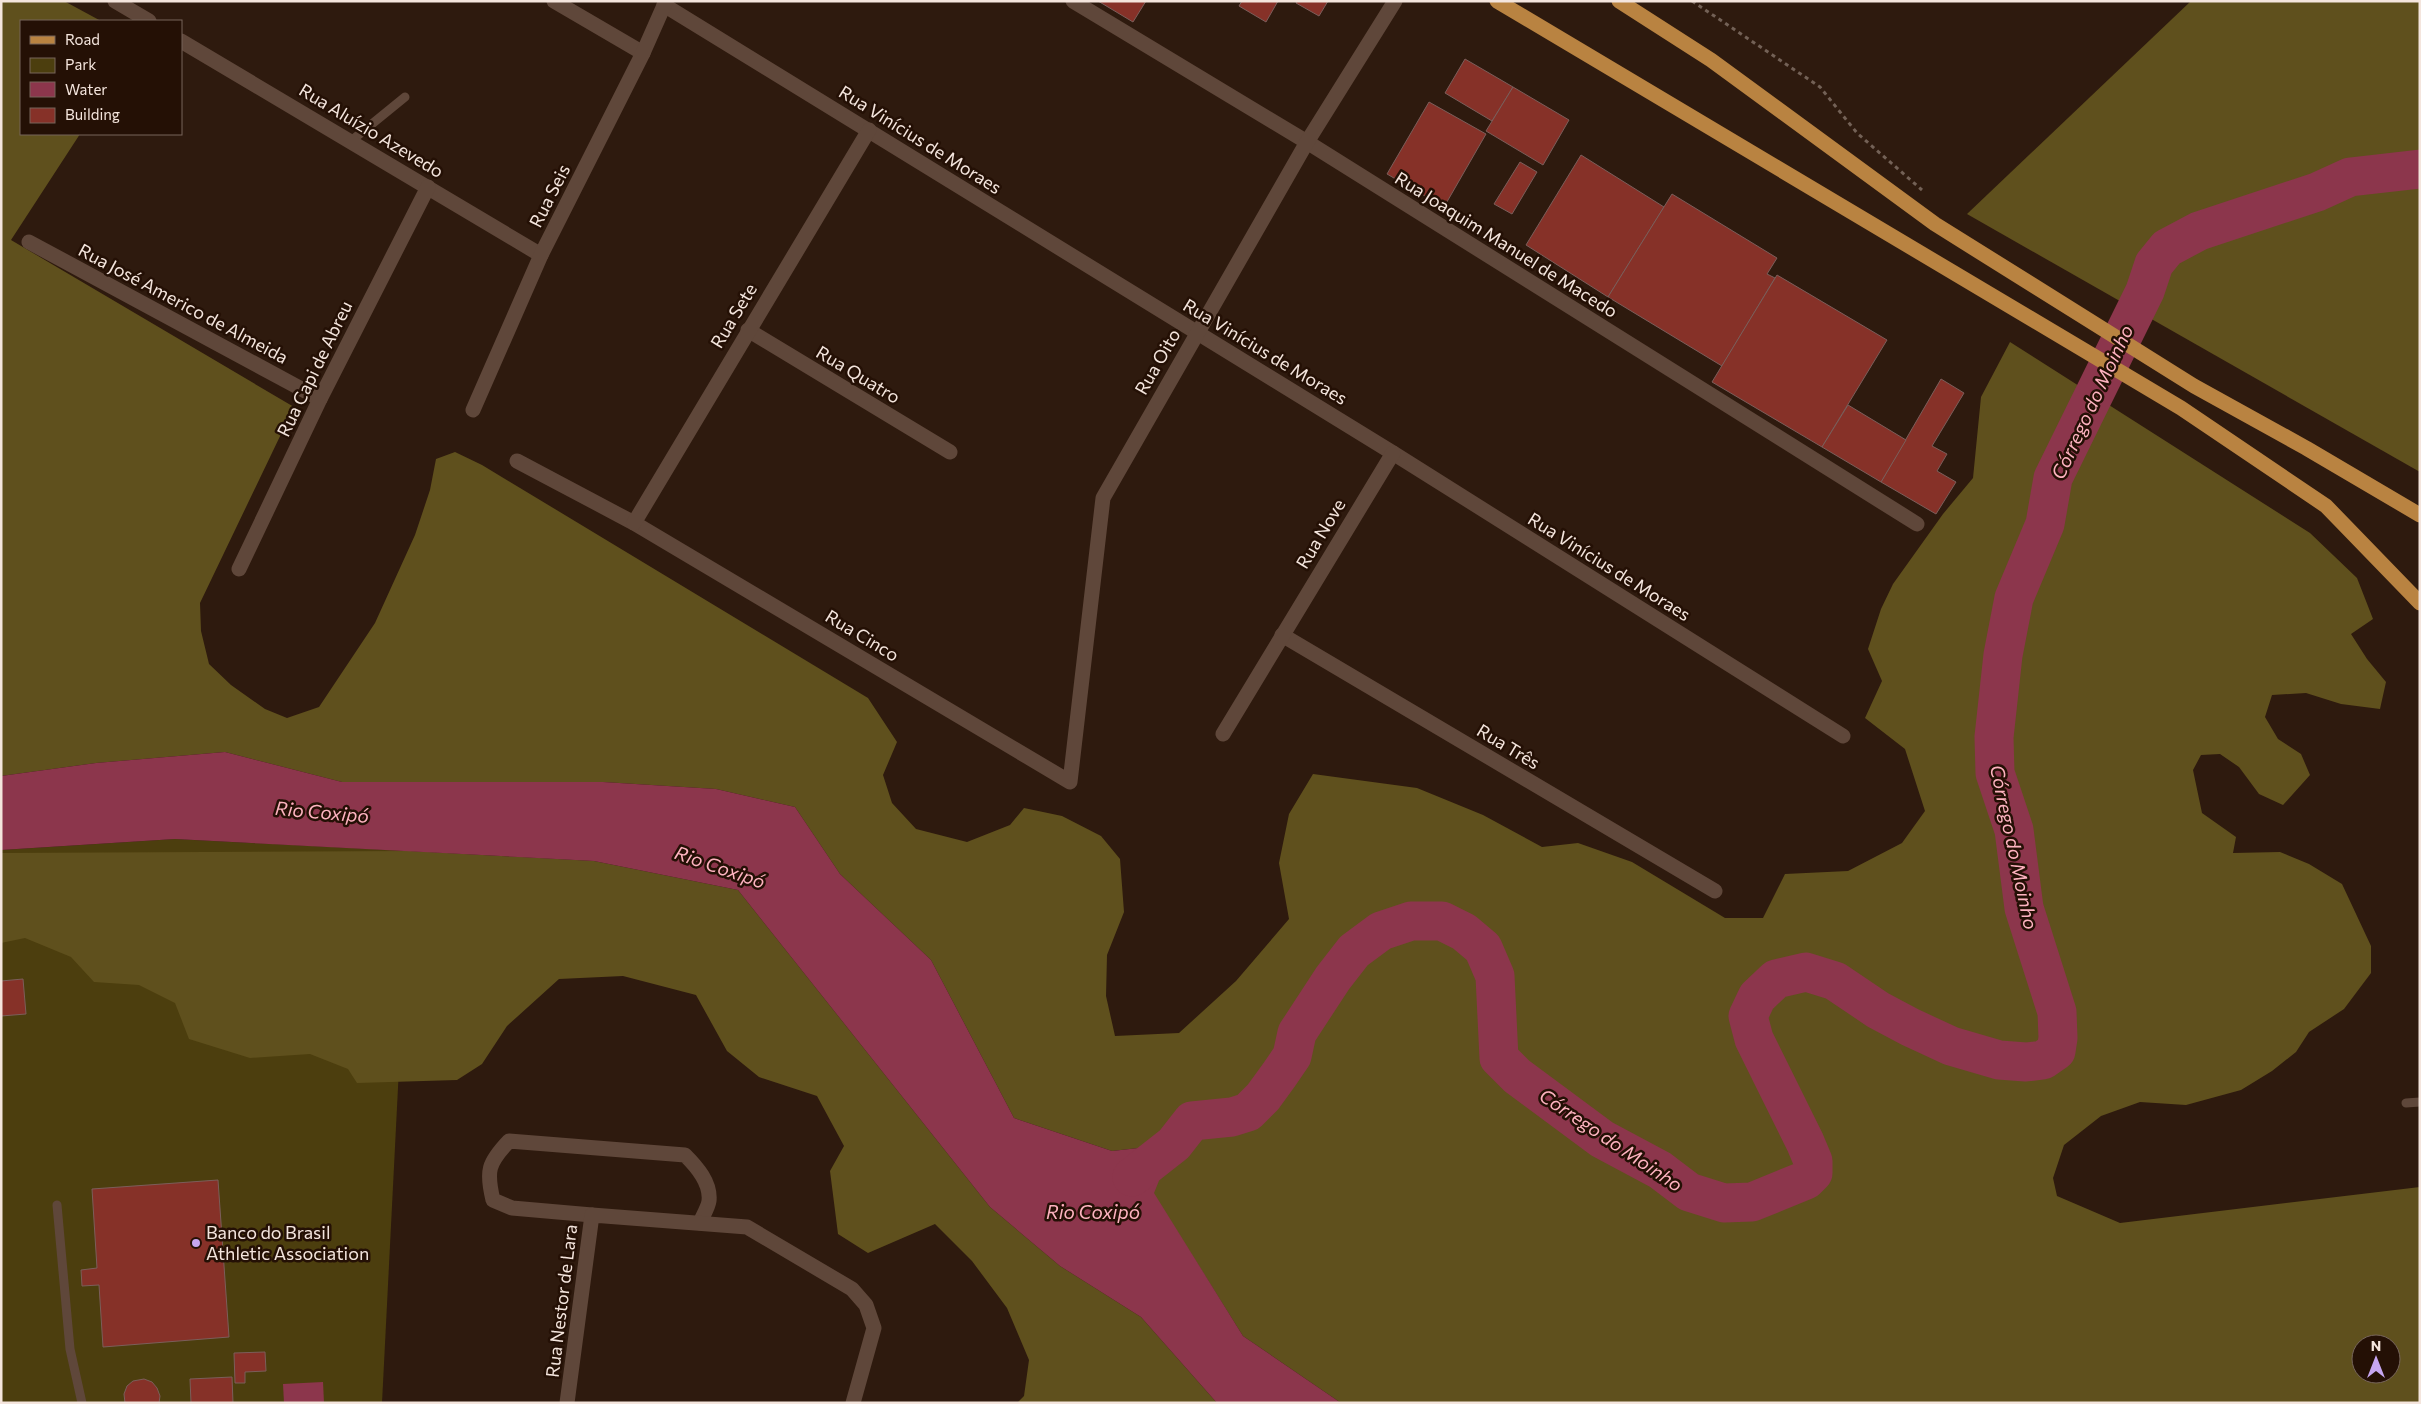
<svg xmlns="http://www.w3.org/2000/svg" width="2421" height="1404" viewBox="0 0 2421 1404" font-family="Commissioner,sans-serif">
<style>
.green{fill:#4c3e0e}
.forest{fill:#5f501d;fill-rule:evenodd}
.water{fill:#8c364c}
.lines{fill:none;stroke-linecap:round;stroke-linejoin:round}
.river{stroke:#8c364c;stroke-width:39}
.building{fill:#863128;stroke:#7b5e5a}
.path{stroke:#736156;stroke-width:3;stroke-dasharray:4 4;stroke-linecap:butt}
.lane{stroke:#5f473a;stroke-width:9}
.street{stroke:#5f473a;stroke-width:15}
.primary{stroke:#b98341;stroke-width:15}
.poi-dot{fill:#c6a6f0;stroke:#241005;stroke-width:2}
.labels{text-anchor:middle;stroke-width:5;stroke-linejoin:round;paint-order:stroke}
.street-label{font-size:18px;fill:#f4e5dd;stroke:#241005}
.poi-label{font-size:18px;fill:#f4e5dd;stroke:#241005;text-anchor:start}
.water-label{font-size:19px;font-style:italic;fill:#feb3c0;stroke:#241005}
</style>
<rect width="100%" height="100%" fill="#2e1a0e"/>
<polygon class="green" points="175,839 410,851 382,1403 1,1403 1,850"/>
<g class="forest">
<path d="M1 1H64L101 21H21V134H80L11 240 294 407 200 603 201 631 209 664 231 685 265 709 287 718 319 707 375 623 415 535 430 490 436 459 455 452 482 465 868 698 897 742 883 775 892 803 916 829 967 842 1010 825 1024 808 1062 816 1101 836 1120 859 1124 912 1107 955 1106 996 1115 1036 1179 1033 1236 981 1289 919 1279 863 1289 814 1313 774 1417 788 1483 815 1542 847 1578 843 1632 862 1725 918H1763L1785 874 1848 871 1902 843 1925 811 1905 749 1865 718 1882 681 1868 649 1881 609 1893 584 1943 514 1973 478 1981 397 2010 342 2310 533 2357 578 2373 619 2351 634 2367 659 2386 682 2380 709 2341 704 2306 693 2272 695 2265 717 2278 739 2301 754 2310 775 2283 805 2259 794 2239 767 2220 754 2201 755 2193 770 2202 813 2236 837 2233 853 2280 852 2309 864 2342 884 2371 946V973L2344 1009 2309 1032 2296 1052 2272 1071 2241 1090 2186 1105 2140 1102 2101 1116 2064 1145 2053 1178 2057 1196 2120 1223 2420 1187V1403H1341L1243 1336 1153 1193 1174 1144 1112 1151 1014 1118 931 960 840 874 795 807 716 789 603 782H342L225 752 96 763 1 776ZM2361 1344H2391V1374H2361Z"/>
<polygon points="2191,1 2420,1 2420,472 1967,214"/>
<polygon points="410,851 594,861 738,890 990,1207 1060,1266 1141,1317 1217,1403 1017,1403 1024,1396 1029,1360 1007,1308 972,1261 935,1224 868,1253 838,1234 830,1171 844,1146 817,1096 759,1077 727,1051 696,995 623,976 559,979 507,1026 482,1064 457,1080 357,1083 348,1069 310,1054 250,1058 189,1039 175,1003 139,985 94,982 71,957 25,938 1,943 1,853"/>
</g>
<g class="water">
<polygon points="225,752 342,782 603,782 716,789 795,807 840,874 931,960 1014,1118 1112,1151 1174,1144 1154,1193 1243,1336 1341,1403 1217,1403 1141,1317 1060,1266 990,1207 738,890 594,861 175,839 1,850 1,776 96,763"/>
<polygon points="323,1382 324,1403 284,1403 283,1384"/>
</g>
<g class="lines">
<polyline class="river" points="1132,1177 1174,1144 1192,1121 1232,1117 1248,1112 1263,1097 1279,1075 1292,1056 1297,1033 1333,978 1354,951 1381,931 1411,921 1442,921 1464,932 1483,948 1495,976 1499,1058 1517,1076 1602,1139 1660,1170 1689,1192 1724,1203 1752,1202 1806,1180 1813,1173 1813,1161 1805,1142 1754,1039 1748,1016 1757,997 1776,979 1806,972 1835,981 1878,1010 1910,1027 1951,1046 1999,1060 2026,1062 2043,1060 2056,1051 2058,1038 2057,1012 2024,908 2014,830 1995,773 1994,737 2003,655 2014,598 2045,524 2053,478 2145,291 2154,264 2167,248 2199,231 2317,192 2350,177 2420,169"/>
</g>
<g class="building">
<polygon points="1098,1 1146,1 1133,22"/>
<polygon points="1242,1 1278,1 1266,22 1239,6"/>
<polygon points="1297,1 1328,1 1319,16 1296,3"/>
<polygon points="1465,59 1513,87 1492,121 1445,93"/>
<polygon points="1513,87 1569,120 1543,165 1486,131"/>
<polygon points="1429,102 1486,134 1444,207 1387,174"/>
<polygon points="1581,155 1664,207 1608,297 1526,245"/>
<polygon points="1520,162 1537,172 1512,214 1494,204"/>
<polygon points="1672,194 1777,258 1767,274 1775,278 1722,366 1608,297"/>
<polygon points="1777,275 1887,340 1822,447 1712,382"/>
<polygon points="1941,379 1964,393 1932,446 1947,454 1937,471 1956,482 1936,514 1881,482"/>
<polygon points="1848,405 1906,440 1881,482 1822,447"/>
<polygon points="23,979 26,1014 1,1016 1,981"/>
<polygon points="218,1180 229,1337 103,1347 99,1285 82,1286 81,1270 97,1268 92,1189"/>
<polygon points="265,1352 266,1371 245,1372 245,1383 235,1383 234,1353"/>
<polygon points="232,1377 233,1403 191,1403 190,1379"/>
<polygon points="144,1379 152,1382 157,1388 160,1396 159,1403 125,1403 124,1394 127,1386 133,1381"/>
</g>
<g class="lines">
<polyline class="path" points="1692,1 1820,87 1857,133 1922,190"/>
<g class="lane">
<polyline points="351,141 405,97"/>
<polyline points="2406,1103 2420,1102"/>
<polyline points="57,1205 70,1349 82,1403"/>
</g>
<g class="street">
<polyline points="115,1 149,21"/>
<polyline points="554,1 643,53"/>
<polyline points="1073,1 1307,142 1917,524"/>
<polyline points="664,5 1393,453 1843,736"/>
<polyline points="181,41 541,255"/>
<polyline points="29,242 320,399"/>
<polyline points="748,330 950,452"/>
<polyline points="473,410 541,255 643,53 666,1"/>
<polyline points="517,461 634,523 1070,782 1103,498 1307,142 1395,1"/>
<polyline points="634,523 869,130"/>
<polyline points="239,569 320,399 428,187"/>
<polyline points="1282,635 1715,891"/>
<polyline points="1223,734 1393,453"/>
<path d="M592 1215 512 1208 493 1200C486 1171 488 1163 509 1141L685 1155C697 1167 711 1183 709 1201 708 1208 702 1217 700 1223"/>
<polyline points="567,1403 592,1215 747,1227 852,1289 866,1305 874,1328 853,1403"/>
</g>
<g class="primary">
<polyline points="1497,1 2181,408 2326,506 2420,603"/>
<polyline points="1619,1 1711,60 1935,224 2194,386 2306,448 2420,515"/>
</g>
</g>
<circle class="poi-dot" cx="196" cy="1243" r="5"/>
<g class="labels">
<g class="street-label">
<text transform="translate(371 131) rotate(31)" y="6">Rua Aluízio Azevedo</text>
<text transform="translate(920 140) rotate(32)" y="6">Rua Vinícius de Moraes</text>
<text transform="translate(550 196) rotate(-63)" y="6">Rua Seis</text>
<text transform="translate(1506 245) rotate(32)" y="6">Rua Joaquim Manuel de Macedo</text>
<text transform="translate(183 304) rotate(28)" y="6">Rua José Americo de Almeida</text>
<text transform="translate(734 316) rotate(-59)" y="6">Rua Sete</text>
<text transform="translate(1265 352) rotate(31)" y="6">Rua Vinícius de Moraes</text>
<text transform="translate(1158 362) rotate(-60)" y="6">Rua Oito</text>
<text transform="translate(315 369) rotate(-64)" y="6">Rua Capi de Abreu</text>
<text transform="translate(858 375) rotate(31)" y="6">Rua Quatro</text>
<text transform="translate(1321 534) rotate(-59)" y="6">Rua Nove</text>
<text transform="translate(1609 567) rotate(32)" y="6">Rua Vinícius de Moraes</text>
<text transform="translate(862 636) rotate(31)" y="6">Rua Cinco</text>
<text transform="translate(1508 747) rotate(31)" y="6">Rua Três</text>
<text transform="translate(562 1301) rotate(-83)" y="6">Rua Nestor de Lara</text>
</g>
<g class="poi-label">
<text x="206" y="1239">Banco do Brasil<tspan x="206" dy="21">Athletic Association</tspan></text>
</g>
<g class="water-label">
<text transform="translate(2092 402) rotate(-65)" y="7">Córrego do Moinho</text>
<text transform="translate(322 812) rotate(5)" y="7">Rio Coxipó</text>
<text transform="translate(2014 847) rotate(78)" y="7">Córrego do Moinho</text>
<text transform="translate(720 867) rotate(19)" y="7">Rio Coxipó</text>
<text transform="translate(1611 1140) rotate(34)" y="7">Córrego do Moinho</text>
<text x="1093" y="1219">Rio Coxipó</text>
</g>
</g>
<rect width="2421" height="1404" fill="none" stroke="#f4e5dd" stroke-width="5"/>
<rect x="20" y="20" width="162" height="115" fill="#241005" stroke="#77655b"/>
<rect x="30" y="36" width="25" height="8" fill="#b98341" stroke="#77655b"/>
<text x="65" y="45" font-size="15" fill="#f4e5dd">Road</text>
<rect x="30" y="58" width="25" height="15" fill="#4c3e0e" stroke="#77655b"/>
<text x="65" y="70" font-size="15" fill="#f4e5dd">Park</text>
<rect x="30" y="82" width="25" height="15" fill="#8c364c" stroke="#77655b"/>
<text x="65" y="95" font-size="15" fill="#f4e5dd">Water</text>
<rect x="30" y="108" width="25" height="15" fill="#863128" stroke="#77655b"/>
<text x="65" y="120" font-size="15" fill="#f4e5dd">Building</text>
<g transform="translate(2376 1359)"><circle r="24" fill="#241005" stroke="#77655b"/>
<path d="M0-4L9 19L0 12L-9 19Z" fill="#c6a6f0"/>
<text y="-8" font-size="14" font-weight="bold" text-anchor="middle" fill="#f4e5dd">N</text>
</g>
</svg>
